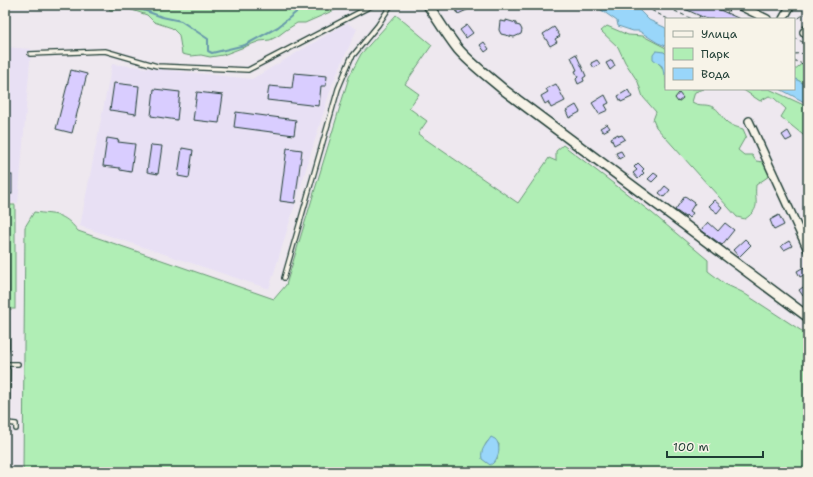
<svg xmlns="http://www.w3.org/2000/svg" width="813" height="477" viewBox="0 0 813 477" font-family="'Shantell Sans',sans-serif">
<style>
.built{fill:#e8e0f4}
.green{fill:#b0eeb5;stroke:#689674;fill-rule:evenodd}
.water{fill:#99d6fa;stroke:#6899ab}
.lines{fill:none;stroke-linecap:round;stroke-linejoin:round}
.stream{stroke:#6899ab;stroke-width:2}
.building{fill:#d9cdff;stroke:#1f3d34}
.service-casing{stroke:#1f3d34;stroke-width:6}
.minor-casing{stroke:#1f3d34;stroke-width:10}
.tertiary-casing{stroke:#1f3d34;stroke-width:12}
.path{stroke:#1f3d34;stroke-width:1;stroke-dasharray:4 3;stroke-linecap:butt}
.service{stroke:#f7f3e8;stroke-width:3.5}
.minor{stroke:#f7f3e8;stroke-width:7}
.tertiary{stroke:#f7f3e8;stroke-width:9}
</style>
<rect width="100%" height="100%" fill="#eee8ef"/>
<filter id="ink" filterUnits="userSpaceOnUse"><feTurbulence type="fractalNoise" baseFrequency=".025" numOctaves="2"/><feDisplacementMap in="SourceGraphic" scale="8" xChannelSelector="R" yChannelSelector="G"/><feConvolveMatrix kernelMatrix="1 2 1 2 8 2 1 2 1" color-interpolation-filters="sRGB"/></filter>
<g filter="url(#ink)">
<g class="built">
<polygon points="347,23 357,29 332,85 269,289 80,226 112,64 252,79"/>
<polygon points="5,47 31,49 18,203 5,203"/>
</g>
<g class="green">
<polygon points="106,5 346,5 305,23 297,23 286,30 278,36 270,40 260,41 223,55 210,57 201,55 191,56 182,54 179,35 172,28 154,22 147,15 129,9 110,10"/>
<path d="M396 15 432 45 405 84 419 94 409 108 427 121 418 134 518 203 549 158 556 161V151L563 145 652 213 708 260V271L725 284 742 292 808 335V472H23L25 227 34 212C56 215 63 212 78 231L274 299 286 285 349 77 361 54ZM488 441 499 444 497 459 485 445Z"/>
<path d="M607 26 628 35 643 36 666 48V54L663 52 653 58C666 70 666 72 666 89H704L695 92 692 102C701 107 704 103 713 107 719 110 720 114 724 119 729 125 736 127 743 129L746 136 738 150 744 155H752L756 161 763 162 769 168V176L756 185C754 203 762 207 745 219L737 217 656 127 653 120 656 112 643 97 638 82 625 62 618 47 601 31Z"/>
<polygon points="808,59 808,86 794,78 794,70"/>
<polygon points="742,89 769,89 808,107 808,139 781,117 786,109 774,98 769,96 760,101"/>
<rect x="5" y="205" width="10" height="104"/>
</g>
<g class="water">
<polygon points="594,5 641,5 639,10 649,20 666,28 666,46 658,43 639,31 633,31 618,26 617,21"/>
<polygon points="656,51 664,52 666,54 666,74 664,74 662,66 653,59 653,55"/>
<polygon points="794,78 808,86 808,104 780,89 794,89"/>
<path d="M491 437 495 439C502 445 499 461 490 465L482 459C480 449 486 445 491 437Z"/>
</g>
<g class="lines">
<polyline class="stream" points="130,5 162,17 181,21 208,39 208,51 212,53 245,45 278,27 305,5"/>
</g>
<g class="building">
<polygon points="454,5 478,5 458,14"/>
<polygon points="676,5 709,5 740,19 707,19"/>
<polygon points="506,20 516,23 516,25 520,26 522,30 521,34 514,37 501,34 499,30 500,21 506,22"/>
<polygon points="467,25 473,33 466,38 460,30"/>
<polygon points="554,27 560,36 555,39 557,42 550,46 543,34"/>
<polygon points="484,42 489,49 485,52 480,45"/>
<polygon points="576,54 586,76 583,78 584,81 578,84 576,79 578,77 575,71 577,70 571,57"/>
<polygon points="597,60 600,64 594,68 591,63"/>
<polygon points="612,60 615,66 610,70 606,63"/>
<polygon points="71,70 87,74 72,133 56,129"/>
<polygon points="294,73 327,76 326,86 321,86 319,106 267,100 269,86 292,88"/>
<polygon points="114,83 139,86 136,114 110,110"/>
<polygon points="556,84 565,101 551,108 548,102 545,104 541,96 548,92 546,89"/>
<polygon points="154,89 180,92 177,120 151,116"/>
<polygon points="628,90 632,97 621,102 618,96"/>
<polygon points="197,92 223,95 219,123 193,120"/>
<polygon points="679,93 683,98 678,102 675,98"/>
<polygon points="605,95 609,103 605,105 608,110 599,114 592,103"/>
<polygon points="576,105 580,112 569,118 566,111"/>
<polygon points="236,112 296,120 294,135 234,127"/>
<polygon points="607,124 610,128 603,132 600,128"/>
<polygon points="788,131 792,138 786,141 782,135"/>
<polygon points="618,134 619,136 622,135 625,139 614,145 611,138"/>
<polygon points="107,138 119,140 118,142 135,144 131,172 120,170 120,168 103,166"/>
<polygon points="151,145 162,146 158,174 147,172"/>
<polygon points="182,148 193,150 189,178 178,176"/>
<polygon points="287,148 302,150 295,203 280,201"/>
<polygon points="621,151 624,156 619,159 616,153"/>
<polygon points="638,163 644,169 642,171 644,173 638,179 633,173 637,170 634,167"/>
<polygon points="654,173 658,176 652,182 648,179"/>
<rect x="5" y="175" width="7" height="19"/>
<polygon points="665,186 670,190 664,197 659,193"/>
<polygon points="685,196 695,203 690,211 693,213 689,218 686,215 685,217 675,210"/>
<polygon points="714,200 722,207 717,213 708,206"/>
<polygon points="779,215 784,225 774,230 770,220"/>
<polygon points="708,222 718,231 725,223 734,230 722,245 701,230"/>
<polygon points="745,239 751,245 739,257 733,250"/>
<polygon points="789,241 792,246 784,250 781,246"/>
<polygon points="804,267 808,273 800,277 797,271"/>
<polygon points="806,285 808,288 808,293 803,296 799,290"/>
</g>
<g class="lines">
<defs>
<g id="service">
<polyline points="30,54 105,51 157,66 248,70 373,5"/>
<polyline points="5,226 6,235 7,347 5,355"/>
<polyline points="284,278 338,89 351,58 378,25 391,5"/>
<polyline points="5,364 18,364"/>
<polyline points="5,370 8,370 7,423 5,423"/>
<polyline points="7,423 16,424 16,429"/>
</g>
<g id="minor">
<polyline points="738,5 767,19"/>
<polyline points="783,19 791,5"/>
<polyline points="804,32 808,28"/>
<polyline points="749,121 808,250"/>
</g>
<path id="tertiary" d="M428 5C438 20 447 35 458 49 471 64 489 77 504 90L808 317"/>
</defs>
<use href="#service" class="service-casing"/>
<use href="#minor" class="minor-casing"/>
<use href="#tertiary" class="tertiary-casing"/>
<g class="path">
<polyline points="650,5 649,9 668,19"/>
<polyline points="662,5 692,19"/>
<polyline points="761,9 763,5"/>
<polyline points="727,13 730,8"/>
<polyline points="792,18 797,19 808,12"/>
<polyline points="698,19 700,16"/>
<path d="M794 37C797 41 802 40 806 45L804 54"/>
<polyline points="794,54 808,53"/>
<polyline points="794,59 795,61 808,66"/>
</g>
<use href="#service" class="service"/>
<use href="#minor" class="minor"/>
<use href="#tertiary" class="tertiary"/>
</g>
</g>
<rect width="813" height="477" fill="none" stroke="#f7f3e8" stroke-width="20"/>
<rect x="10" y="10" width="793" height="457" fill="none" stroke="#1f3d34" stroke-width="1.5" filter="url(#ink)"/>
<rect x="665" y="18" width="130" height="72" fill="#f7f3e8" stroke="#a1aaa0"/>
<rect x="673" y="31" width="20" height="6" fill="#f7f3e8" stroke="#a1aaa0"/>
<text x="701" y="38" font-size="12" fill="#1f3d34">Улица</text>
<rect x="673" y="48" width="20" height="12" fill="#b0eeb5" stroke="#a1aaa0"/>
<text x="701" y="58" font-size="12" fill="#1f3d34">Парк</text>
<rect x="673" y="68" width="20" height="12" fill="#99d6fa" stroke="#a1aaa0"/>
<text x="701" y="78" font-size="12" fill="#1f3d34">Вода</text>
<path d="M667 451v6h96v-6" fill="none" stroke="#1f3d34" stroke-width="2"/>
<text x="673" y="451" font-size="12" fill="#1f3d34" stroke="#f7f3e8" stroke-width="3" paint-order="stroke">100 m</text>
</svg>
